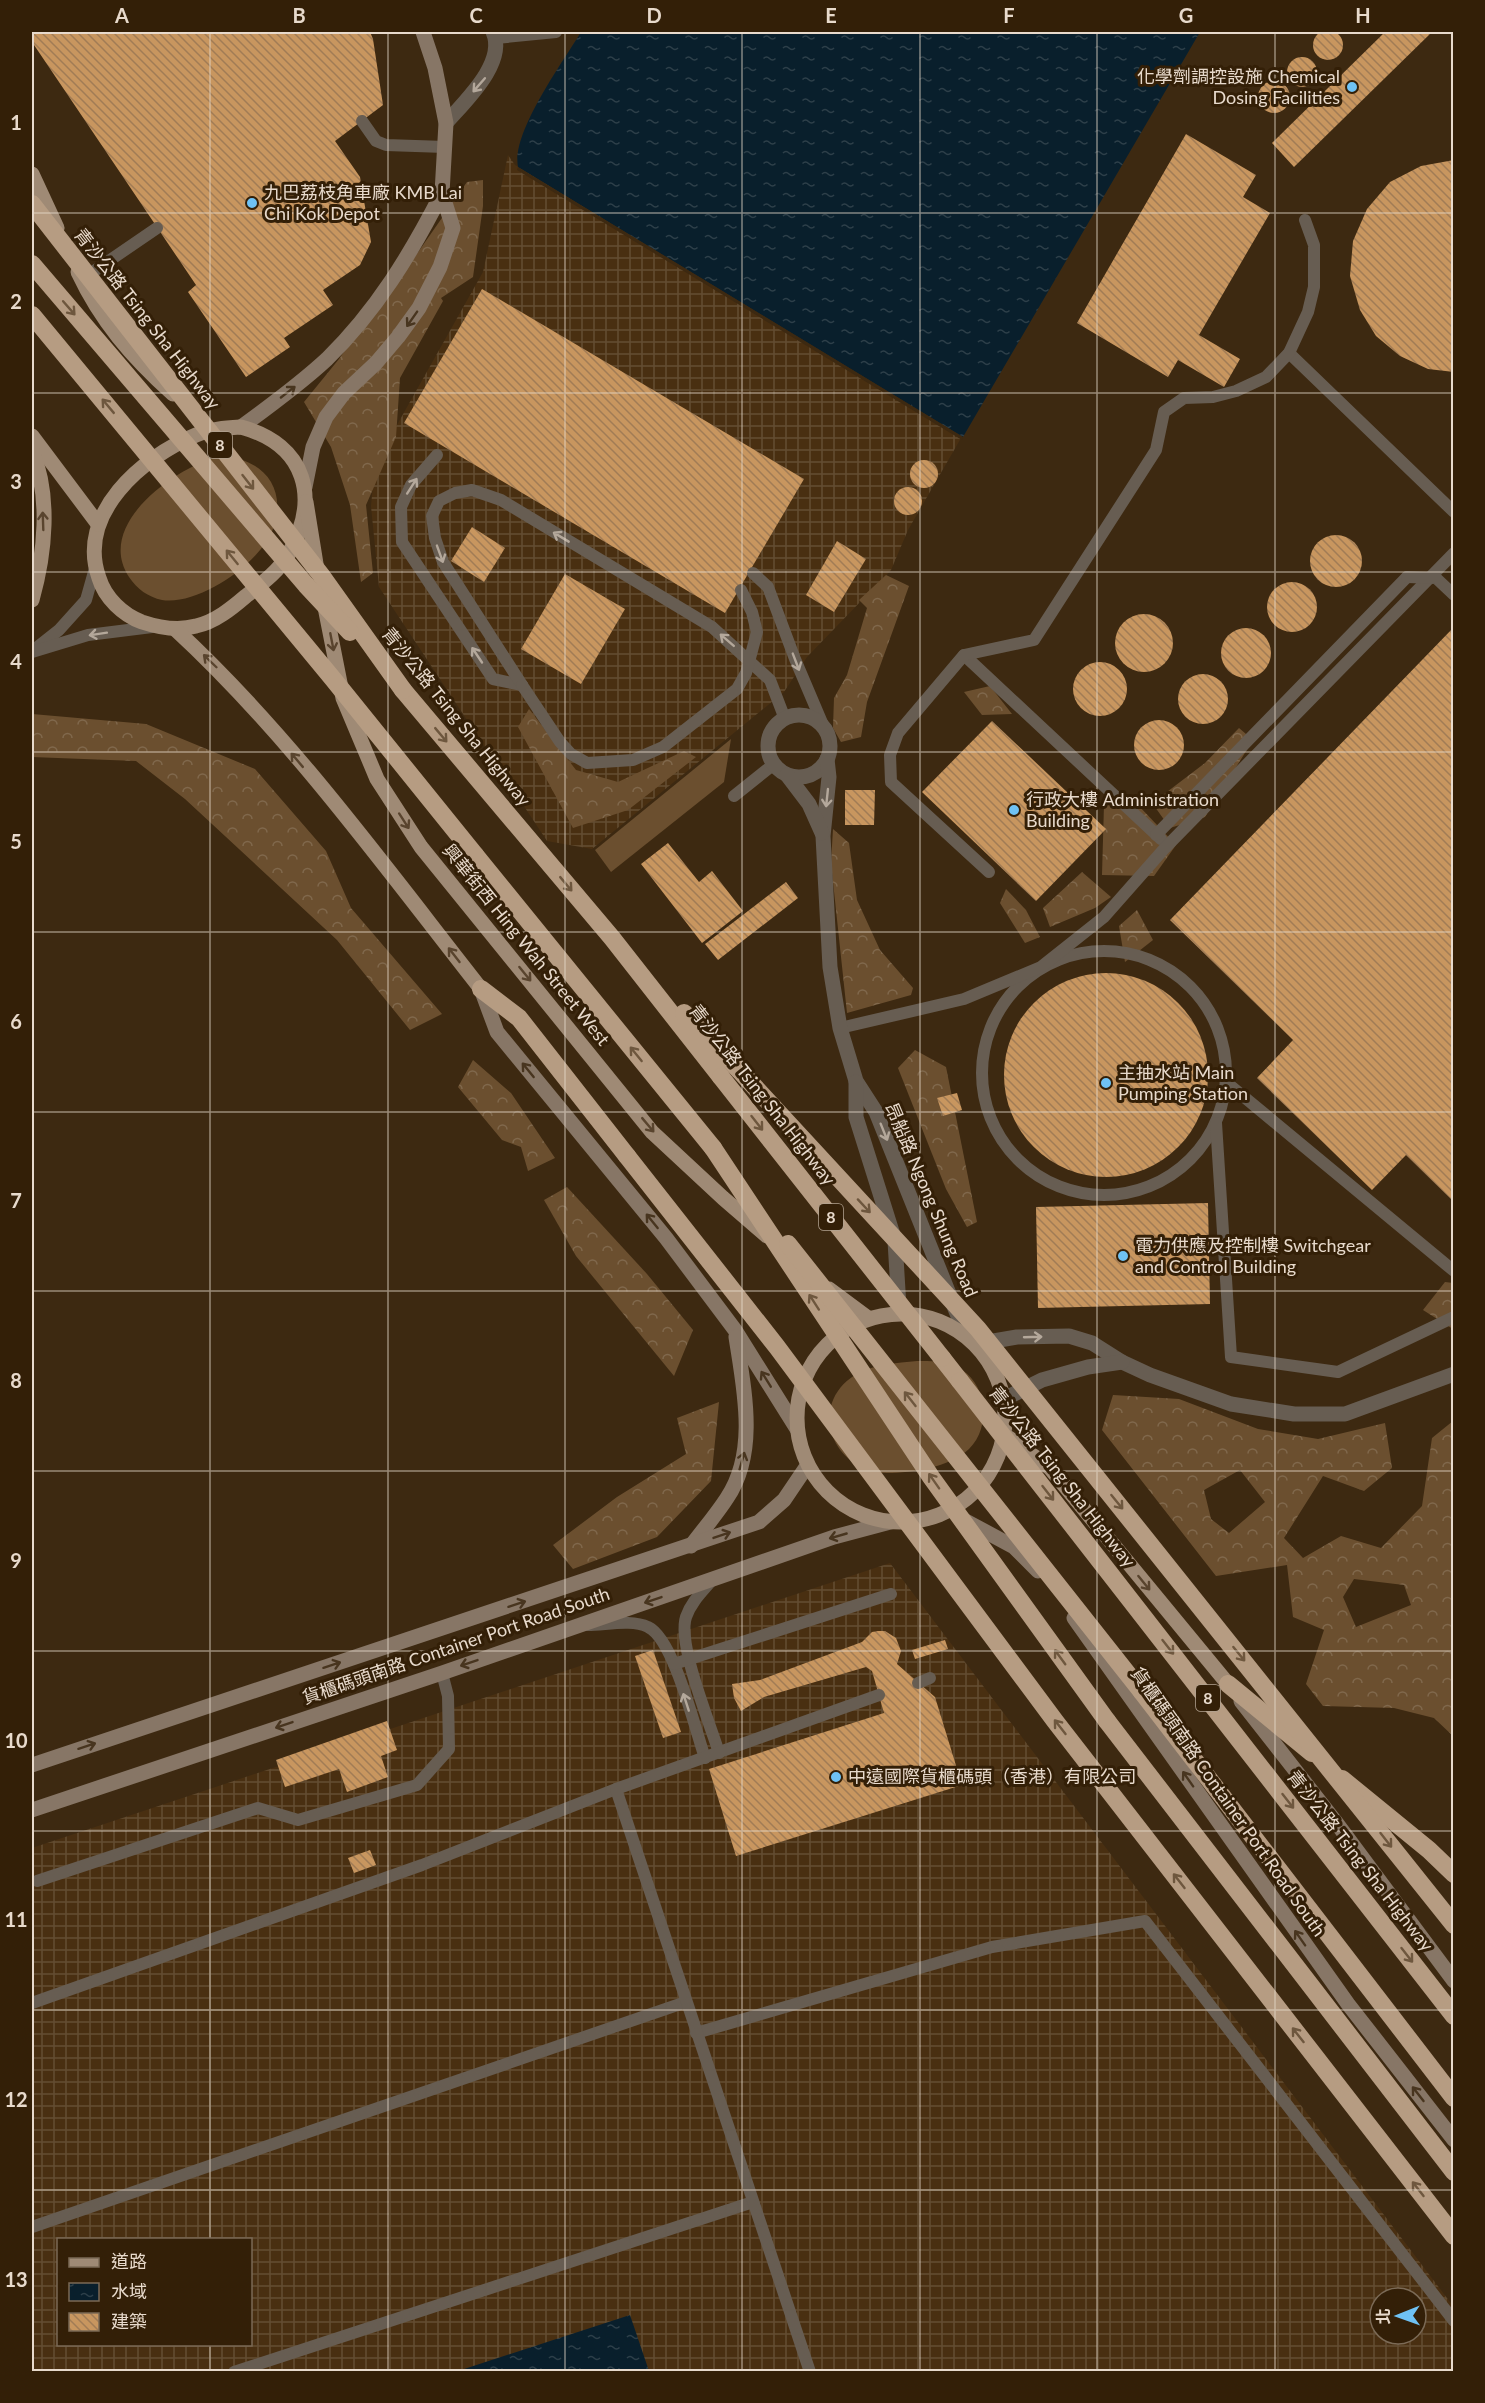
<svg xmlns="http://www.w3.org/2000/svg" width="1485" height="2403" viewBox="0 0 1485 2403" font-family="Lato,'Noto Sans TC',sans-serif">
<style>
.industrial{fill:url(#industrial-grid);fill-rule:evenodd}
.grass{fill:#6b4f2f}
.forest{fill:url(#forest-crowns);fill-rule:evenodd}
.water{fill:url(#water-ripples)}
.pier{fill:#3d2911}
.building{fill:url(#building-back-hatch)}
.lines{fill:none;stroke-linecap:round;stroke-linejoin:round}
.lane{stroke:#675d52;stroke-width:12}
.street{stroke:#675d52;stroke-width:15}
.secondary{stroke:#877666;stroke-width:15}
.primary{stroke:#9f8a75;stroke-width:15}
.highway{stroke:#b69c82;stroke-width:18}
.lane-bridge{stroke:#675d52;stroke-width:12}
.highway-bridge{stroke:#b69c82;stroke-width:18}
.oneway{stroke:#b4a89b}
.oneway2{stroke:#6e573e}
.oneway3{stroke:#48351f}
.oneway4{stroke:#59442e}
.grid{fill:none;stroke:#e8dacc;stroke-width:1.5;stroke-opacity:0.55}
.poi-dot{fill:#6fc2f4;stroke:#331f07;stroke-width:2}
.labels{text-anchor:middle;stroke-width:6;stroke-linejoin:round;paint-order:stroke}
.shield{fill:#331f07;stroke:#b2a291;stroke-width:1.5}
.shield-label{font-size:16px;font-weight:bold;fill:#e8dacc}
.poi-label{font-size:18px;fill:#e8dacc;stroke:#331f07;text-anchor:start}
.street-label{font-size:18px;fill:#e8dacc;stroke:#331f07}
.neatline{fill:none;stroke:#e8dacc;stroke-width:2}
.grid-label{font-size:20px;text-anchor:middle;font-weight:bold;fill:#e8dacc}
</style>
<defs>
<pattern id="industrial-grid" width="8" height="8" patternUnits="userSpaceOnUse" patternTransform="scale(1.5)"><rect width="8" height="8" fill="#492f11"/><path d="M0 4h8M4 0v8" fill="none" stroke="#634d32"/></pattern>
<pattern id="forest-crowns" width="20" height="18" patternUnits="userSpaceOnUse" patternTransform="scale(1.5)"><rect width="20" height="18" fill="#6b4f2f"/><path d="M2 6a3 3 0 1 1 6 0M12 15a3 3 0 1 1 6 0" fill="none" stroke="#80684c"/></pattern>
<pattern id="water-ripples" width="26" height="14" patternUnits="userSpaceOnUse" patternTransform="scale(1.5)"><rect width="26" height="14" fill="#091f2c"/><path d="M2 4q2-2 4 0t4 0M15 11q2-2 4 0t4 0" fill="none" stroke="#2d3f49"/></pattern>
<pattern id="building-back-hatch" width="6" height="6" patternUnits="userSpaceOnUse" patternTransform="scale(1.5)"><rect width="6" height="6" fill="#c8965f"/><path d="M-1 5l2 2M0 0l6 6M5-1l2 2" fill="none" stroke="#a17c55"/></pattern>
</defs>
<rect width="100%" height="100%" fill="#3d2911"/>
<g class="industrial">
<polygon points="508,155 515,165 961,438 908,530 891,570 807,657 784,692 592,849 547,841 379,587 371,506 375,464 483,272"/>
<path d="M890 1563 1453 2306V2371H32V1848ZM58 2240H250V2344H58ZM1380 2298H1416V2334H1380Z"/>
</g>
<g class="grass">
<path d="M221 456C260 458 287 485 274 526 263 562 199 606 162 600 148 597 137 589 129 577 94 524 177 466 221 456Z"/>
<polygon points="731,739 724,782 611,872 595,850"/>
<path d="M917 1361C930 1361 945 1361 957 1367 987 1381 992 1427 969 1449 950 1467 913 1473 887 1473 832 1472 807 1405 855 1375 873 1364 897 1363 917 1361Z"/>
</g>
<g class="forest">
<polygon points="483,180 483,206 473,277 441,298 443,301 400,378 396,437 366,505 373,573 361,582 350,505 331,447 304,402 339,359 411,254 414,258 467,182"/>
<polygon points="886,575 909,586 867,702 861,737 841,742 833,728 834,698 847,675 867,608 859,600"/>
<polygon points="990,686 1012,714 982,715 964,692"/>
<polygon points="529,709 576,770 618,782 684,751 696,757 628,810 573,828 518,727"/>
<polygon points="32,714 146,724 255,769 326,851 351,908 442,1014 410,1030 337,940 185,799 136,761 32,757"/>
<polygon points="1239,728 1253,740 1205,817 1170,828 1155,807 1159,798 1205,763"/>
<polygon points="1104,805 1138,805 1176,845 1154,876 1102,875"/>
<polygon points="833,829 849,843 857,900 880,950 913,988 911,995 847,1013 831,863"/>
<polygon points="1082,872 1111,897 1095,908 1050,927 1043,908"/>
<polygon points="1006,889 1026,910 1040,937 1025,943 1000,903"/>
<polygon points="1137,910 1153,940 1125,962 1119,926"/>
<polygon points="915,1050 946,1067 977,1222 967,1227 946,1189 898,1068"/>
<polygon points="473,1060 511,1093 555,1158 528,1171 521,1147 502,1140 458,1087"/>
<polygon points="567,1187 647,1274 693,1330 674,1376 576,1256 544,1200"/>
<polygon points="1445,1282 1453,1283 1453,1329 1423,1310"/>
<path d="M1113 1395 1179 1399 1258 1429 1318 1439 1385 1423 1392 1468 1364 1491 1323 1476 1284 1538 1303 1558 1341 1536 1381 1548 1422 1506 1432 1438 1453 1421V1736L1434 1718 1394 1708 1323 1706 1306 1684 1324 1630 1293 1617 1287 1565 1216 1576 1102 1430ZM1240 1470 1265 1502 1229 1533 1211 1519 1204 1490ZM1354 1579 1404 1585 1411 1605 1356 1627 1343 1597Z"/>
<polygon points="719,1402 711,1481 657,1537 573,1569 553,1545 617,1497 686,1454 677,1418"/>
</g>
<g class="water">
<path d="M581 32H1200L963 437 518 167C511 133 563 62 581 32Z"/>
<polygon points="630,2315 649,2371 458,2371"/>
</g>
<polygon class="pier" points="518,167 963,437 962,440 517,170"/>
<g class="building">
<circle cx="1328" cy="45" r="15"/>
<polygon points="32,32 370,32 373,39 383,105 335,141 360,177 371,242 360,265 323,290 333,305 284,338 290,347 246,377 188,292 196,285 32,42"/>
<polygon points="1385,32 1432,32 1294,167 1272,143"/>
<circle cx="1302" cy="72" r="15"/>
<circle cx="1274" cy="97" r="16"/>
<polygon points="1186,134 1256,175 1243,197 1270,213 1199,335 1240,359 1224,387 1178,360 1168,377 1077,323"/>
<polygon points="1454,160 1454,372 1428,369 1400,356 1376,336 1360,310 1350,276 1353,241 1367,209 1390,182 1421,166"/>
<polygon points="482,289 804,479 725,613 404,423"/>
<circle cx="924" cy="474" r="14"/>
<circle cx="908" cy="501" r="14"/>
<polygon points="472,527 505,548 484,582 451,561"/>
<circle cx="1336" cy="561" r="26"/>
<polygon points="837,541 866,559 834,612 806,595"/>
<polygon points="565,574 625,609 581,684 521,649"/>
<circle cx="1292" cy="607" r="25"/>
<circle cx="1144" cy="643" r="29"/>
<polygon points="1454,627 1454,1202 1406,1155 1372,1190 1257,1078 1293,1040 1170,920"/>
<circle cx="1246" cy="653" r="25"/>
<circle cx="1100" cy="689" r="27"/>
<circle cx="1203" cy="699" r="25"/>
<circle cx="1159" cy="745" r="25"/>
<polygon points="992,721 1106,829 1036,901 922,792"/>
<polygon points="845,790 875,790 874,825 845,825"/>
<polygon points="668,843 699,882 712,871 743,911 702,943 641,864"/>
<polygon points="786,882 798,898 718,960 705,944"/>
<circle cx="1106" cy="1075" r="102"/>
<polygon points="957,1093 962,1110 943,1116 937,1098"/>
<polygon points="1208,1203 1210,1304 1038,1308 1036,1207"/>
<polygon points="878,1631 885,1631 896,1638 901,1651 897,1664 935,1697 962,1785 736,1856 709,1769 884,1713 872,1671 866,1667 764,1697 741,1711 734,1698 732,1684 760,1680 862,1642 872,1632"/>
<polygon points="945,1640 948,1649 915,1659 912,1650"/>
<polygon points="653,1650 681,1732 663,1738 635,1656"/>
<polygon points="387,1721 397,1750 381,1756 388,1777 347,1792 339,1769 285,1787 276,1760"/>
<polygon points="370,1850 376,1865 354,1873 348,1858"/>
</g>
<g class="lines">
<g class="lane">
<polyline points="496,38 556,32"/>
<polyline points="362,121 376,141 386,145 445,147"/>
<polyline points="81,280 157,228"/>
<polyline points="1289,353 1454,512"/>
<polyline points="437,455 411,485 401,507 402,542 493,679 522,685"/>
<polyline points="753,573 768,587 795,659 826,732"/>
<polyline points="35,649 59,630 86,600 95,568"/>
<polyline points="32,652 88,635 152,627"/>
<polyline points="964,655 1161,839"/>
<polyline points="522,685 443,562 435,538 432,516 439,501 455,493 472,490 501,500 712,627 770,680 785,719"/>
<polyline points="734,796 774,764"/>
<polyline points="1156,835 1407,577"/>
<polyline points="989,872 891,782 890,755 898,733 964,655 1034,640 1156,450 1164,412 1184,398 1213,397 1236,391 1266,377 1289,353 1308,312 1314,287 1314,245 1305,220"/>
<circle cx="1104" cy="1073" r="122"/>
<polyline points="840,1028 964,999 1041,967 1104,917 1164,849 1454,553"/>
<polyline points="1226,1082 1454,1271"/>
<polyline points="1216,1123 1231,1357 1338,1372 1454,1317"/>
<path d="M713 1579C703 1591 691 1602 686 1617 677 1644 710 1723 719 1753"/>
<path d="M588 1625C606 1625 632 1619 648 1627 674 1639 695 1729 705 1758"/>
<polyline points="674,1664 891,1594"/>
<polyline points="918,1683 930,1678"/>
<polyline points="37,1881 258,1808 298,1820 417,1785 449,1749 448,1696 442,1673"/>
<polyline points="32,2003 422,1865 616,1789"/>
<polyline points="696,2033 992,1947 1145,1921 1454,2321"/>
<polyline points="32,2227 686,2002"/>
<polyline points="234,2372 753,2202"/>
<polyline points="810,2372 616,1789 879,1695"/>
</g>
<g class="street">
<path d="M446 123C464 102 507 63 493 32"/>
<circle cx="799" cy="746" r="31"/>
<polyline points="827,759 829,777 823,836 830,967 840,1028 856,1081 876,1112 966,1336"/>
<polyline points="787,775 809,804 822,833"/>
<polyline points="856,1082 856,1117 895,1241 899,1307"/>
<polyline points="976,1344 1017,1337 1069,1336 1092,1343 1122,1362 1150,1375 1231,1404 1294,1414 1345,1414 1454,1374"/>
<polyline points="1004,1399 1042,1380 1088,1367 1122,1362"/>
</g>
<g class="secondary">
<path d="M241 427C270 406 300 384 327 359 376 311 411 254 442 193"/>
<polyline points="305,487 313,447 326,417 344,393 376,363 398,337 419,308 440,267 453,228 442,193 446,123 435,68 423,32"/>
<polyline points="481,989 497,1032 666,1238 735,1330 797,1429"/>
<polyline points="962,1519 1014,1547 1038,1571"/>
<path d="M691 1546C703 1530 716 1515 727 1498 758 1452 744 1389 736 1337"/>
<polyline points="1074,1618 1348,2004 1454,2140"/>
<polyline points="1241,1701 1335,1821 1454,1981"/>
<polyline points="32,1765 759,1522 784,1500 807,1466"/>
<polyline points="32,1810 442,1673 834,1537 894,1521"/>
</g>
<g class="primary">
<polyline points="32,174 57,228"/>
<path d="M78 272C101 321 132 357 173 394"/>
<path d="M241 427C306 445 321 498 288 555 278 572 261 584 246 596 232 608 215 622 196 626 178 631 160 628 142 622 123 615 105 598 99 578 76 514 142 457 196 435 210 429 226 428 241 427Z"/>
<polyline points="32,436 98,524"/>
<path d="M32 451C51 496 45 554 32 600"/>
<polyline points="306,502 317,570"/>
<polyline points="324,602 343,698 377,779 421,847 652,1132 723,1198 767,1236"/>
<path d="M175 629C289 734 385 867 481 989"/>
<polyline points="829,1289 868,1318"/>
<circle cx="901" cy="1418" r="104"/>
<polyline points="1009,1438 1050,1468 1228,1684"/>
</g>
<g class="highway">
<polyline points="403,690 612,938 721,1077"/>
<polyline points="475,855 713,1148"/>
<polyline points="481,989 519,1018 627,1156"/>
<polyline points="684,1013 739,1070"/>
<polyline points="942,1358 960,1381"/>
<polyline points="1228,1684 1312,1753"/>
<polyline points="1142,1692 1454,2098"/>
<polyline points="1107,1721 1454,2172"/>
<polyline points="1342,1779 1429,1850 1454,1874"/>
</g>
<g class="lane-bridge">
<polyline points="1407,577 1436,578 1454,595"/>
<polyline points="522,685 560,742 571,754 587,763 633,760 663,747 737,689 746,673 757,632 752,612 741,590"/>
</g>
<g class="highway-bridge">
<polyline points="32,204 321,575 403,690"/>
<polyline points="32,264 306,585 350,632"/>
<polyline points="32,315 333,679 475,855"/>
<polyline points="739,1070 978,1329 1454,1925"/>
<polyline points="721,1077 942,1358"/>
<polyline points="713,1148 931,1477 1107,1721"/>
<polyline points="627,1156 777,1347 1055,1721 1454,2236"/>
<polyline points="788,1244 1142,1692"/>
<polyline points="960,1381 1454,2016"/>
</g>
</g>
<defs><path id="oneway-shaft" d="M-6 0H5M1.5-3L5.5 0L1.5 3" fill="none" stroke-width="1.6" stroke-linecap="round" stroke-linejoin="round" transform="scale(1.5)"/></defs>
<g class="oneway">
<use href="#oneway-shaft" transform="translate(479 85) rotate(131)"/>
<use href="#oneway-shaft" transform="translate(412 486) rotate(-57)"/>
<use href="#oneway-shaft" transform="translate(561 537) rotate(-149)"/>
<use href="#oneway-shaft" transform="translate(440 554) rotate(70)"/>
<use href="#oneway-shaft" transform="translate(98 634) rotate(171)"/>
<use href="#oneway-shaft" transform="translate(727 640) rotate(-139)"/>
<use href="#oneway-shaft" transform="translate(477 655) rotate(-124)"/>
<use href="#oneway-shaft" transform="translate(796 662) rotate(69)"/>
<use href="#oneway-shaft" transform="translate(827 798) rotate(96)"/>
<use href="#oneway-shaft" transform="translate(884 1132) rotate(68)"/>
<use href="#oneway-shaft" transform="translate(1033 1337) rotate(-2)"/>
<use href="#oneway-shaft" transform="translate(686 1702) rotate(-108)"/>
</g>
<g class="oneway2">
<use href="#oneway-shaft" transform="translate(69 308) rotate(49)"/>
<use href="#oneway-shaft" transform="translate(108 406) rotate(-130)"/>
<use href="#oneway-shaft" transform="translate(248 482) rotate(52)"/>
<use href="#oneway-shaft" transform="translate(232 557) rotate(-129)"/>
<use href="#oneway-shaft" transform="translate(441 735) rotate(50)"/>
<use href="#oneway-shaft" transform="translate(566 884) rotate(50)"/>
<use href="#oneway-shaft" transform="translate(636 1054) rotate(-129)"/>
<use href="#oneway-shaft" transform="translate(757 1123) rotate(52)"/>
<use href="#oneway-shaft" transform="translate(864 1206) rotate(47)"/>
<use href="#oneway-shaft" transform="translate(814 1302) rotate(-123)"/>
<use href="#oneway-shaft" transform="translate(910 1399) rotate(-128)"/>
<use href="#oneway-shaft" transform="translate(934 1481) rotate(-125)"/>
<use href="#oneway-shaft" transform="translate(1048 1493) rotate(52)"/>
<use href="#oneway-shaft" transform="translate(1117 1502) rotate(51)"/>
<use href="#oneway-shaft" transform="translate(1168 1647) rotate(52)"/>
<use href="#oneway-shaft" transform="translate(1239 1654) rotate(51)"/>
<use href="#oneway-shaft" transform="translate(1060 1657) rotate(-126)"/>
<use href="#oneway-shaft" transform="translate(1060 1727) rotate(-128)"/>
<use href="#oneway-shaft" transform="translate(1288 1801) rotate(52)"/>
<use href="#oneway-shaft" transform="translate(1386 1840) rotate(52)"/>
<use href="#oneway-shaft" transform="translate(1179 1881) rotate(-128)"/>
<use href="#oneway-shaft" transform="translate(1407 1955) rotate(52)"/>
<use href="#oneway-shaft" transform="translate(1298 2035) rotate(-128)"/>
<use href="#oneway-shaft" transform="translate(1418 2189) rotate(-128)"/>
</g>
<g class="oneway3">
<use href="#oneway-shaft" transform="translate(412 319) rotate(125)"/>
<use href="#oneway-shaft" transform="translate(288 392) rotate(-38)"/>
<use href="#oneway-shaft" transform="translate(528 1070) rotate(-129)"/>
<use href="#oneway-shaft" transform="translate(652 1221) rotate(-129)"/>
<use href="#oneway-shaft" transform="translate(766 1379) rotate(-122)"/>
<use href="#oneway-shaft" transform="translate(742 1461) rotate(-74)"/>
<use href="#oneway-shaft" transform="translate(722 1535) rotate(-19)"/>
<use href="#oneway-shaft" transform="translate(838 1536) rotate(164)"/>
<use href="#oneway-shaft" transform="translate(653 1600) rotate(161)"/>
<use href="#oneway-shaft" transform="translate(517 1604) rotate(-18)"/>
<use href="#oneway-shaft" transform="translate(469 1663) rotate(161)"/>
<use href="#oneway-shaft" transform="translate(332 1665) rotate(-18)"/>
<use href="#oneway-shaft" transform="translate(284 1725) rotate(161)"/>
<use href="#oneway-shaft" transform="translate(87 1746) rotate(-18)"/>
<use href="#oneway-shaft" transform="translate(1188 1779) rotate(-125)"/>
<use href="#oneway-shaft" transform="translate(1300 1938) rotate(-125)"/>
<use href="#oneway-shaft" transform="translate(1418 2094) rotate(-128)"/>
</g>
<g class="oneway4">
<use href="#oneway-shaft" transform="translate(43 521) rotate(-92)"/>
<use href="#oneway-shaft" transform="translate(332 642) rotate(79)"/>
<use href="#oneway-shaft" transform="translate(210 661) rotate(-136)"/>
<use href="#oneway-shaft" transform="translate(297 760) rotate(-130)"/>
<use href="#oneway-shaft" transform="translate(404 821) rotate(57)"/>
<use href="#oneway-shaft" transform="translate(454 955) rotate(-128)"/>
<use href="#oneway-shaft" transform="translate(525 974) rotate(51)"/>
<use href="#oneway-shaft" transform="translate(648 1125) rotate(50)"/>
<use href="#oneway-shaft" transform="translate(1144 1583) rotate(51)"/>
</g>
<path class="grid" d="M210 32V2240M388 32V2372M565 32V2372M742 32V2372M920 32V2372M1097 32V2372M1275 32V2372M32 213H1454M32 393H1454M32 572H1454M32 752H1454M32 932H1454M32 1112H1454M32 1291H1454M32 1471H1454M32 1651H1454M32 1831H1454M32 2010H1454M32 2190H1454M210 2344V2372"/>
<g class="poi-dot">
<circle cx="1352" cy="87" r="6"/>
<circle cx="252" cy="203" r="6"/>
<circle cx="1014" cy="810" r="6"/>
<circle cx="1106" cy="1083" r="6"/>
<circle cx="1123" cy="1256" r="6"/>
<circle cx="836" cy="1777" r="6"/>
</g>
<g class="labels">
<g class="shield">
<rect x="208" y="432" width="24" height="26" rx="4.5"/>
<rect x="819" y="1204" width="24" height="26" rx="4.5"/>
<rect x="1196" y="1685" width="24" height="26" rx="4.5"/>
</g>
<g class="shield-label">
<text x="220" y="451">8</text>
<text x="831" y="1223">8</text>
<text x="1208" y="1704">8</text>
</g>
<g class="poi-label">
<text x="1340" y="83" text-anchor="end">化學劑調控設施 Chemical<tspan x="1340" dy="21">Dosing Facilities</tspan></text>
<text x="264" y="199">九巴荔枝角車廠 KMB Lai<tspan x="264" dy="21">Chi Kok Depot</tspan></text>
<text x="1026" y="806">行政大樓 Administration<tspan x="1026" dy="21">Building</tspan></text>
<text x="1118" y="1079">主抽水站 Main<tspan x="1118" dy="21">Pumping Station</tspan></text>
<text x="1135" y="1252">電力供應及控制樓 Switchgear<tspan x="1135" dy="21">and Control Building</tspan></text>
<text x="848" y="1783">中遠國際貨櫃碼頭（香港）有限公司</text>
</g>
<g class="street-label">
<text transform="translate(147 319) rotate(52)" y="6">青沙公路 Tsing Sha Highway</text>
<text transform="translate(456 717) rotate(51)" y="6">青沙公路 Tsing Sha Highway</text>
<text transform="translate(526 945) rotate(51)" y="6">興華街西 Hing Wah Street West</text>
<text transform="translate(762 1095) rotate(52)" y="6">青沙公路 Tsing Sha Highway</text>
<text transform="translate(931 1200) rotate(67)" y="6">昂船路 Ngong Shung Road</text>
<text transform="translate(1062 1477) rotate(52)" y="6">青沙公路 Tsing Sha Highway</text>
<text transform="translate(456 1646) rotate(-19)" y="6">貨櫃碼頭南路 Container Port Road South</text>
<text transform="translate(1228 1802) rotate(55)" y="6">貨櫃碼頭南路 Container Port Road South</text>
<text transform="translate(1360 1861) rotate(52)" y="6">青沙公路 Tsing Sha Highway</text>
</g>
</g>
<rect width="1485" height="2403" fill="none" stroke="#331f07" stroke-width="66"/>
<rect x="57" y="2238" width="195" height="108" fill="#331f07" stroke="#7b6a56" stroke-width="1.5"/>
<rect x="69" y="2258" width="30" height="9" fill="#9f8a75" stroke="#7b6a56" stroke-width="1.5"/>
<text x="111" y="2268" font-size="18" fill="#e8dacc">道路</text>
<rect x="69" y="2283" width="30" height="18" fill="url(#water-ripples)" stroke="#7b6a56" stroke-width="1.5"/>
<text x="111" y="2298" font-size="18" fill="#e8dacc">水域</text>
<rect x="69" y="2313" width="30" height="18" fill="url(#building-back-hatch)" stroke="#7b6a56" stroke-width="1.5"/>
<text x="111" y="2328" font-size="18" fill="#e8dacc">建築</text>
<g transform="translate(1398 2316) rotate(269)"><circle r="28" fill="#331f07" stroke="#7b6a56" stroke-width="1.5"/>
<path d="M0-4.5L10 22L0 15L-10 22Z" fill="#6fc2f4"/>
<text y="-9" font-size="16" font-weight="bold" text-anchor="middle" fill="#e8dacc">北</text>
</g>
<rect x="33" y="33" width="1419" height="2337" class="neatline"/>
<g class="grid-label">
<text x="122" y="23">A</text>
<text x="299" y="23">B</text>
<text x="476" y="23">C</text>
<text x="654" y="23">D</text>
<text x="831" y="23">E</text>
<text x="1009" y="23">F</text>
<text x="1186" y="23">G</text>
<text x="1363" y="23">H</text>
<text x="16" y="130">1</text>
<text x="16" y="309">2</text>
<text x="16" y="489">3</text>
<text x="16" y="669">4</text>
<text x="16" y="849">5</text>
<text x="16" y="1029">6</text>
<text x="16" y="1208">7</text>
<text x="16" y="1388">8</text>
<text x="16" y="1568">9</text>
<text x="16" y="1748">10</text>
<text x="16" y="1927">11</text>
<text x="16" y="2107">12</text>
<text x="16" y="2287">13</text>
</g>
</svg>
